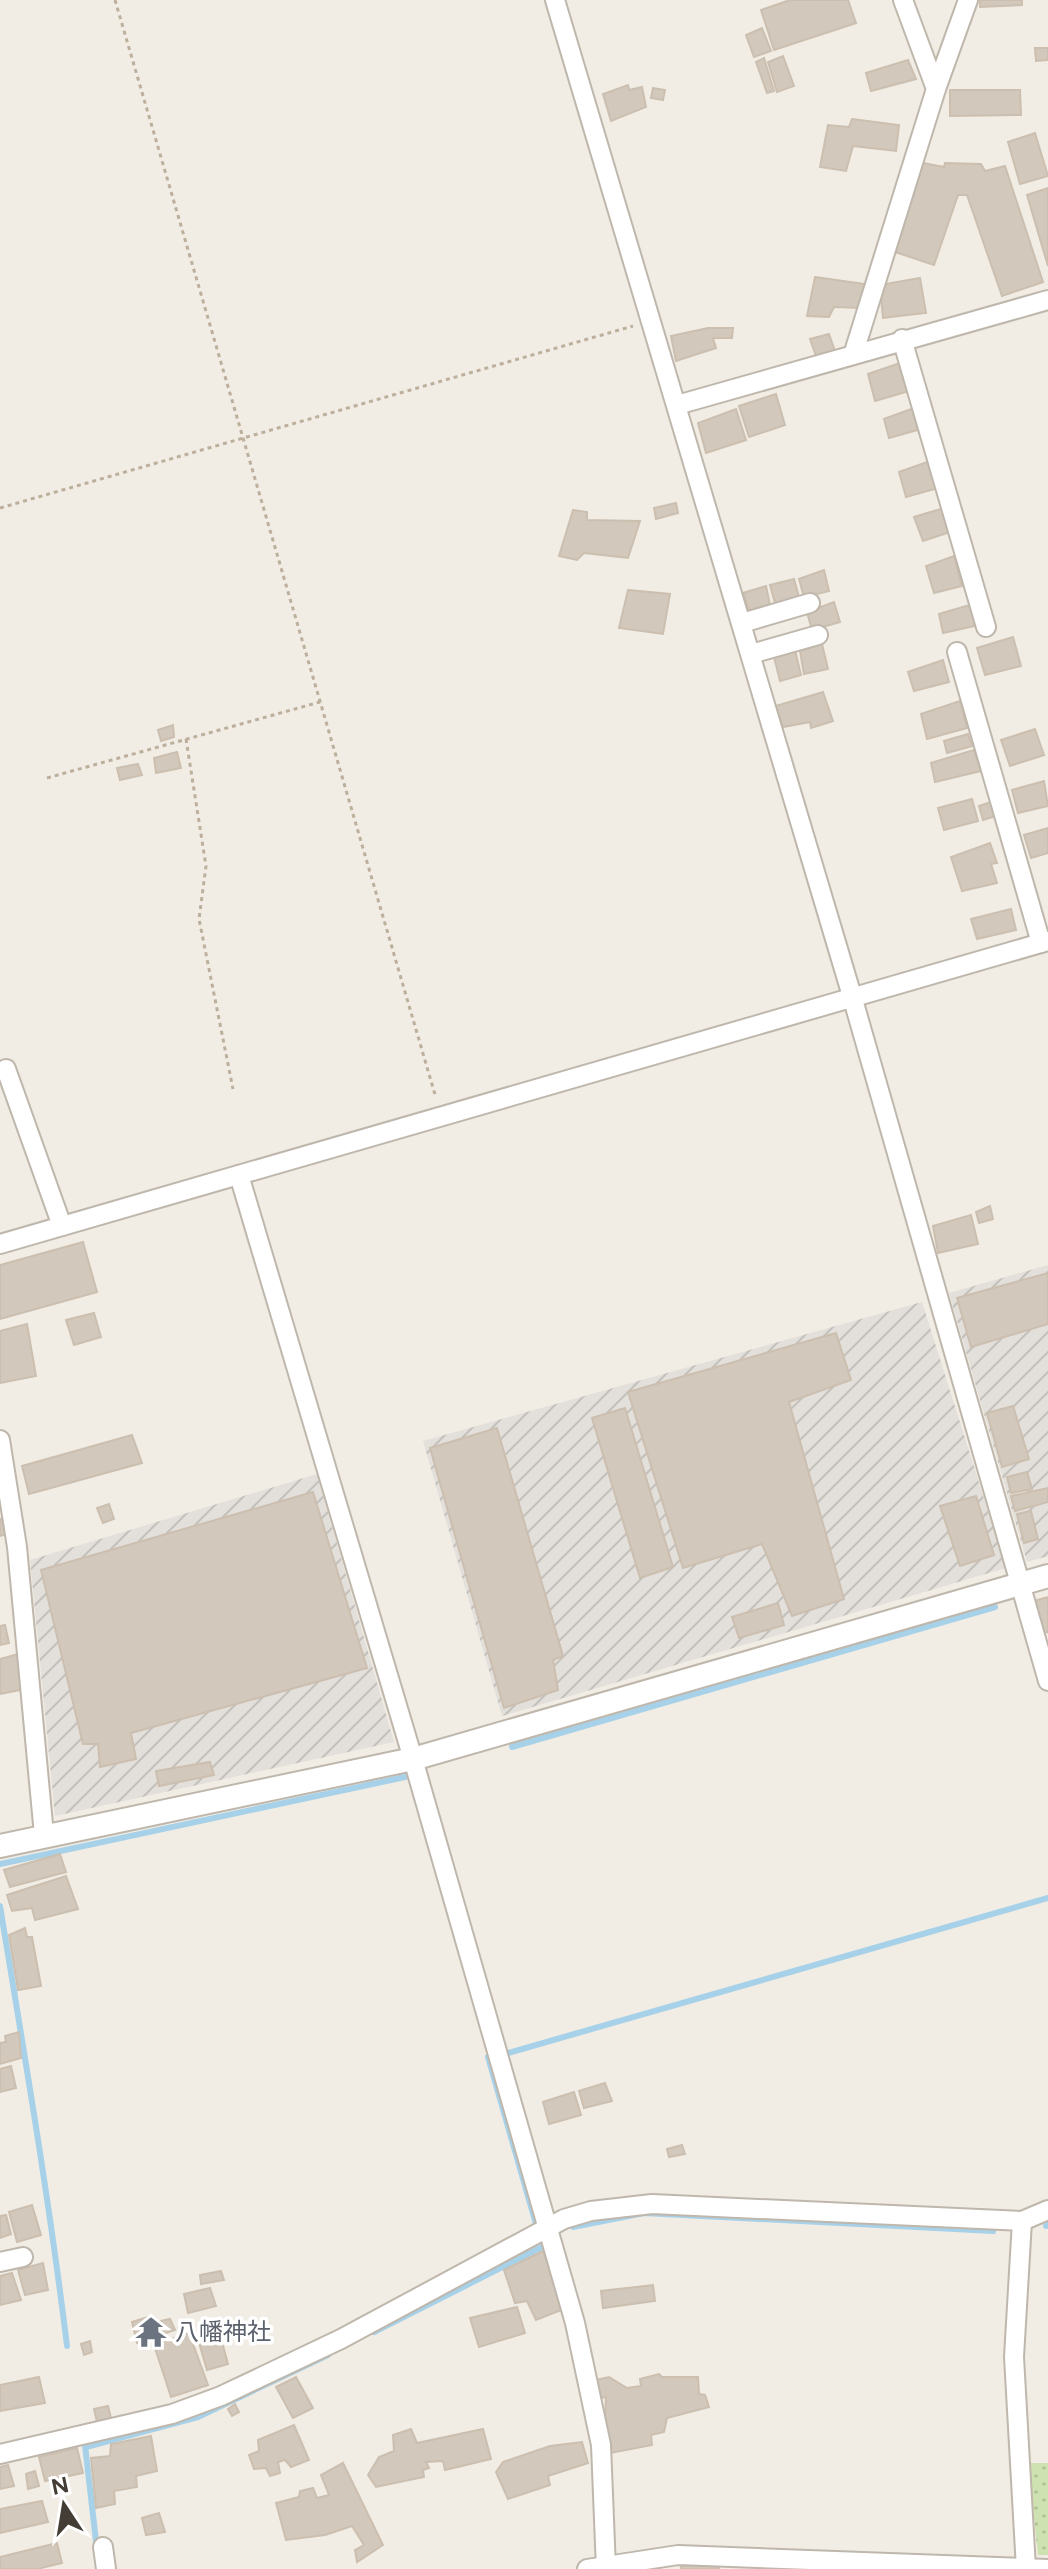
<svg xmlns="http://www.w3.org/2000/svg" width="1048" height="2569" viewBox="0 0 1048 2569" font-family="Figtree,'Noto Sans JP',sans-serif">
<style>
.industrial{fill:url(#industrial-furrows)}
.park{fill:url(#park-dots)}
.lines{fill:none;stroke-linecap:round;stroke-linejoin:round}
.stream{stroke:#a6d1e9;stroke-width:6}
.building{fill:#d2c8bc;stroke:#ccbfaf;stroke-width:2}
.minor-casing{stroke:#bfb7ac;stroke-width:22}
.tertiary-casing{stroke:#bfb7ac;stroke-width:26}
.path{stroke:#bcaf9b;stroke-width:3;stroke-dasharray:4 4;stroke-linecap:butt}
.minor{stroke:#fff;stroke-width:18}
.tertiary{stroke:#fff;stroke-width:22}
.labels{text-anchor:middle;stroke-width:7;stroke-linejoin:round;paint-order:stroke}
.worship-label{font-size:24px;fill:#5b616d;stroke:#fff;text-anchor:start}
</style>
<defs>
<pattern id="industrial-furrows" width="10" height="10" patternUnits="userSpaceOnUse" patternTransform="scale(2)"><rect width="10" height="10" fill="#e3dfda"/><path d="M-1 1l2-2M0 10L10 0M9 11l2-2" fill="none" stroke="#c4c0bc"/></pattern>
<pattern id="park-dots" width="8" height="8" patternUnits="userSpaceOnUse" patternTransform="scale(2)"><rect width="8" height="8" fill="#cee2b1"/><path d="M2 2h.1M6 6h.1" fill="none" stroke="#b2c399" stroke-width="1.8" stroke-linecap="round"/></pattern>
</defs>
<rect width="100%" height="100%" fill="#f1ede5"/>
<g class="industrial">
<polygon points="1048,1265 1048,1556 1027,1562 949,1293"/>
<polygon points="922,1302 1006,1568 502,1716 423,1441"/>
<polygon points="317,1474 394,1742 55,1816 30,1560"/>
</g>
<polygon class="park" points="1028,2463 1048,2463 1048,2555 1038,2555"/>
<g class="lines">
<g class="stream">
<polyline points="512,1747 995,1607"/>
<polyline points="0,1864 405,1777"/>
<path d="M0 1906C24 2052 49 2198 67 2346"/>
<polyline points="508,2053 1048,1898"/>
<polyline points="488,2057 536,2224"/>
<polyline points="1046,2226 1048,2225"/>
<polyline points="573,2227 644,2213 993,2231"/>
<polyline points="374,2332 542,2247"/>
<polyline points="85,2445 97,2550"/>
<polyline points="86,2447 198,2417 328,2355"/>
</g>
</g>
<g class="building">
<polygon points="790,0 848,0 856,23 774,50 761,10"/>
<polygon points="980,0 1022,0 1022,5 980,7"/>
<polygon points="762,28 771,51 754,57 746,35"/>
<polygon points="1035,48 1048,48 1048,60 1036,61"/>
<polygon points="783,56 794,86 777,92 768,62"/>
<polygon points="764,58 774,91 767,93 756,62"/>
<polygon points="908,60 916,79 871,91 866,73"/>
<polygon points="628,85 629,90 642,87 646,107 611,121 603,94"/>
<polygon points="653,88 665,90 663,100 651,98"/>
<polygon points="950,90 1020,90 1021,115 950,116"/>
<polygon points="852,119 899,125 896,151 853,146 846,171 820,167 828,125 849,127"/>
<polygon points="1035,133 1048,176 1020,184 1008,142"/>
<polygon points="923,163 944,167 945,163 981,164 985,171 1005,166 1043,282 1002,296 967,195 958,195 934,265 895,252"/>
<polygon points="1048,188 1048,266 1027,195"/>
<polygon points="815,277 865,284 859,308 834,307 829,317 807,316"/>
<polygon points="920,278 926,313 883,318 880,285"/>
<polygon points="708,328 733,328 732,338 713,338 716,348 676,361 671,336"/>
<polygon points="829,334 835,351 816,356 810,339"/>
<polygon points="900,363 909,391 875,401 868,374"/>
<polygon points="776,394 785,425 749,437 739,406"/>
<polygon points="914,408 921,429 889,438 884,419"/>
<polygon points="736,409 746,440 706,453 698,423"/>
<polygon points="930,461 938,488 906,497 899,472"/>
<polygon points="676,503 678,513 656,519 654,508"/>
<polygon points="944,508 950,532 923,541 914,517"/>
<polygon points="573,510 587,512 587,520 640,521 628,558 584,553 577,560 559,556"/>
<polygon points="954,556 962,586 934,593 926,566"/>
<polygon points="824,570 829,591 804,597 799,579"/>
<polygon points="794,579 799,597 775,603 770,585"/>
<polygon points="766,586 770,605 749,610 743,593"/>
<polygon points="628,590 670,594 663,634 619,628"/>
<polygon points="834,602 840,622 812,630 807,612"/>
<polygon points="973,604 979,625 943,633 939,614"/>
<polygon points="1013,637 1021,666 985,675 977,648"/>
<polygon points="822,644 828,669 804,674 800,651"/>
<polygon points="795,650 801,675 780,681 774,657"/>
<polygon points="943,660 949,682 914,691 908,672"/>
<polygon points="823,692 833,721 811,728 810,722 783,727 776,706"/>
<polygon points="960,701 967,728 927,739 921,714"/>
<polygon points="173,725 174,737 161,741 158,730"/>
<polygon points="1035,729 1044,755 1010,766 1001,740"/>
<polygon points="968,734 972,746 947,753 944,741"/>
<polygon points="974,750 981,771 935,782 931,763"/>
<polygon points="177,752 181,768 156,773 154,758"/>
<polygon points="138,764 142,775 120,780 117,768"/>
<polygon points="1044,781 1048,806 1018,813 1012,790"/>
<polygon points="972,799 978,821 944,830 938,808"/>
<polygon points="991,802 996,816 983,820 979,806"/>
<polygon points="1048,828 1048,853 1031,858 1024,835"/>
<polygon points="990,843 997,863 991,864 997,883 962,891 951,857"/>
<polygon points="1011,909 1016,930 977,939 971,919"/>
<polygon points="990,1206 993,1219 979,1223 976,1212"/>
<polygon points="971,1215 978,1244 938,1253 933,1226"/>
<polygon points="83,1242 97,1292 0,1319 0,1265"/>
<polygon points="1048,1273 1048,1324 971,1347 957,1298"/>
<polygon points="94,1313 101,1337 74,1345 66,1320"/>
<polygon points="27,1324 36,1376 0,1383 0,1331"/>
<polygon points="836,1333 851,1380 789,1402 844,1599 792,1616 762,1544 683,1568 628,1392"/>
<polygon points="1013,1406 1029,1459 1002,1467 987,1413"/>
<polygon points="625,1408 673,1567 640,1578 592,1418"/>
<polygon points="497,1428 563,1656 553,1660 558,1690 504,1708 430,1448"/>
<polygon points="132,1435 142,1463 29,1494 22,1466"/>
<polygon points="1027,1472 1032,1489 1011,1493 1007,1477"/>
<polygon points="1048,1488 1048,1502 1015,1511 1011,1496"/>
<polygon points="313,1492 367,1668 131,1733 136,1759 100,1767 98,1744 83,1744 41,1570"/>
<polygon points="976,1496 994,1555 960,1566 940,1506"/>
<polygon points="109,1504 114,1519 103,1523 97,1508"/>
<polygon points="1031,1511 1038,1539 1024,1543 1017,1514"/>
<polygon points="3,1518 6,1534 0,1536 0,1519"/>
<polygon points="1048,1597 1048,1632 1043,1633 1034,1601"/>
<polygon points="778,1603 784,1625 739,1638 732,1617"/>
<polygon points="5,1625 9,1643 0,1645 0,1626"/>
<polygon points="22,1653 26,1683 20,1690 0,1694 0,1659"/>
<polygon points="210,1762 214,1775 159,1786 156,1771"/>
<polygon points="60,1854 66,1872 10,1887 4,1870"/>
<polygon points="66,1876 78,1909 35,1920 32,1908 12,1911 7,1895"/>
<polygon points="25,1928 27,1937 32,1937 41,1986 18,1990 9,1935"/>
<polygon points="19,2032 21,2058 0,2064 0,2043 6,2042 5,2036"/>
<polygon points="11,2066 16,2088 0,2092 0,2069"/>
<polygon points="605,2083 612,2101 584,2108 579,2091"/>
<polygon points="574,2092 581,2115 549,2124 543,2102"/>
<polygon points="682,2145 685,2154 669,2157 667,2149"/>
<polygon points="32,2205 41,2235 17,2242 9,2212"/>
<polygon points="6,2215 11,2234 0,2238 0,2216"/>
<polygon points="543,2251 564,2309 536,2320 527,2301 515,2303 504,2270"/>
<polygon points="43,2263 48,2290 25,2295 18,2270"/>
<polygon points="221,2271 224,2280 201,2284 200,2275"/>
<polygon points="12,2273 21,2300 0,2305 0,2276"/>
<polygon points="653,2285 655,2301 603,2308 601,2291"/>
<polygon points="210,2288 216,2306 188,2313 184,2294"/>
<polygon points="517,2307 525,2333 479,2347 470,2318"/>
<polygon points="151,2316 152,2323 170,2319 175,2330 137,2343 132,2322"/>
<polygon points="219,2331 228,2364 207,2370 198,2339"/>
<polygon points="189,2333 208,2385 171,2397 154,2345"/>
<polygon points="90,2341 92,2352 84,2355 81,2344"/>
<polygon points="659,2374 662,2377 698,2377 699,2394 705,2395 709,2407 667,2418 664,2432 651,2435 652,2445 611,2453 604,2440 606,2397 600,2398 596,2380 609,2377 627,2388 641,2386 640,2379"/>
<polygon points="39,2377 45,2403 0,2411 0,2385"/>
<polygon points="296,2377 313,2408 293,2418 276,2387"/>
<polygon points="235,2404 239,2412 232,2416 228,2409"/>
<polygon points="108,2406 111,2418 97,2422 94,2409"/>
<polygon points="294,2425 309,2460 291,2467 285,2460 278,2462 280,2473 270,2476 266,2468 254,2469 249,2455 259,2451 258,2440"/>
<polygon points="411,2429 417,2443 483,2429 491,2459 445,2470 443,2461 426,2462 429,2468 423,2470 424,2477 376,2487 368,2475 379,2457 394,2451 393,2435"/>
<polygon points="151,2436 157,2471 136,2476 137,2487 114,2491 115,2504 96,2508 91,2458 110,2456 111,2444"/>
<polygon points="582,2442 588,2463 548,2476 550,2485 508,2499 496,2472 503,2462 550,2446"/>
<polygon points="77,2448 83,2473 45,2481 39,2457"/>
<polygon points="343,2463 383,2545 357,2562 355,2550 364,2545 352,2526 325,2535 286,2540 276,2503 299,2497 300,2491 313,2488 317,2498 329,2495 321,2475"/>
<polygon points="8,2465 14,2486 0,2489 0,2467"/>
<polygon points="35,2471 39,2486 28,2489 26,2474"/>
<polygon points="42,2501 48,2522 0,2533 0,2509"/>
<polygon points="159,2513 165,2532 146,2535 142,2518"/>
<polygon points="57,2543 62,2563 37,2569 0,2569 0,2557"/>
<polygon points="719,2565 719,2569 681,2569 681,2566"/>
</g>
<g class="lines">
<defs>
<g id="minor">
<polyline points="555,0 852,996 1048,1681"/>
<polyline points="903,0 936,89"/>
<polyline points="902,339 986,627"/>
<polyline points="854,352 936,89 968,0"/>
<polyline points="677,405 1048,300"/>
<polyline points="742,623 810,603"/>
<polyline points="957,652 1041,943"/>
<polyline points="751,654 818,635"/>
<polyline points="6,1069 62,1226"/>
<polyline points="239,1175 413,1759 575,2323 601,2445 606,2569"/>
<polyline points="0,1244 1048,941"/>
<polyline points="0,1440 17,1547 44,1835"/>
<polyline points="1022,2221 1014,2357 1026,2569"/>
<polyline points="0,2262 23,2257"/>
<polyline points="0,2454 172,2414 221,2396 341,2339 564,2219 591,2211 652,2204 1022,2221 1048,2210"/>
<polyline points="103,2547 106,2569"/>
<polyline points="587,2569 678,2555 1048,2569"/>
</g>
<polyline id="tertiary" points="0,1846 413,1759 1048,1576"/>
</defs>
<use href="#minor" class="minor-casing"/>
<use href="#tertiary" class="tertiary-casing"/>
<g class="path">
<polyline points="115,0 436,1098"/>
<polyline points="0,508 633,326"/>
<polyline points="186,739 206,866 199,919 233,1089"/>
<polyline points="47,778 320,702"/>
</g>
<use href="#minor" class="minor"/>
<use href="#tertiary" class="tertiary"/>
</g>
<defs>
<symbol id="temple-bare" viewBox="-9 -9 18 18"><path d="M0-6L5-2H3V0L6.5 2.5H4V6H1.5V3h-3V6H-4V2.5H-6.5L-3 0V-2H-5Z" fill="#6b7280" stroke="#fff" stroke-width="2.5" paint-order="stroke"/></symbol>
</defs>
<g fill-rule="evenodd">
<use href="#temple-bare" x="129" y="2310" width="44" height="44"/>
</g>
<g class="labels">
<g class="worship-label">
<text x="175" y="2340">八幡神社</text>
</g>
</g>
<g transform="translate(64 2505) rotate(348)" stroke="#ffffff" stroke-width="6" paint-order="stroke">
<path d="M0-6L14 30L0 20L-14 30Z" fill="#433d35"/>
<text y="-12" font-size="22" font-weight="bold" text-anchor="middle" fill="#433d35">N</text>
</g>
</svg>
